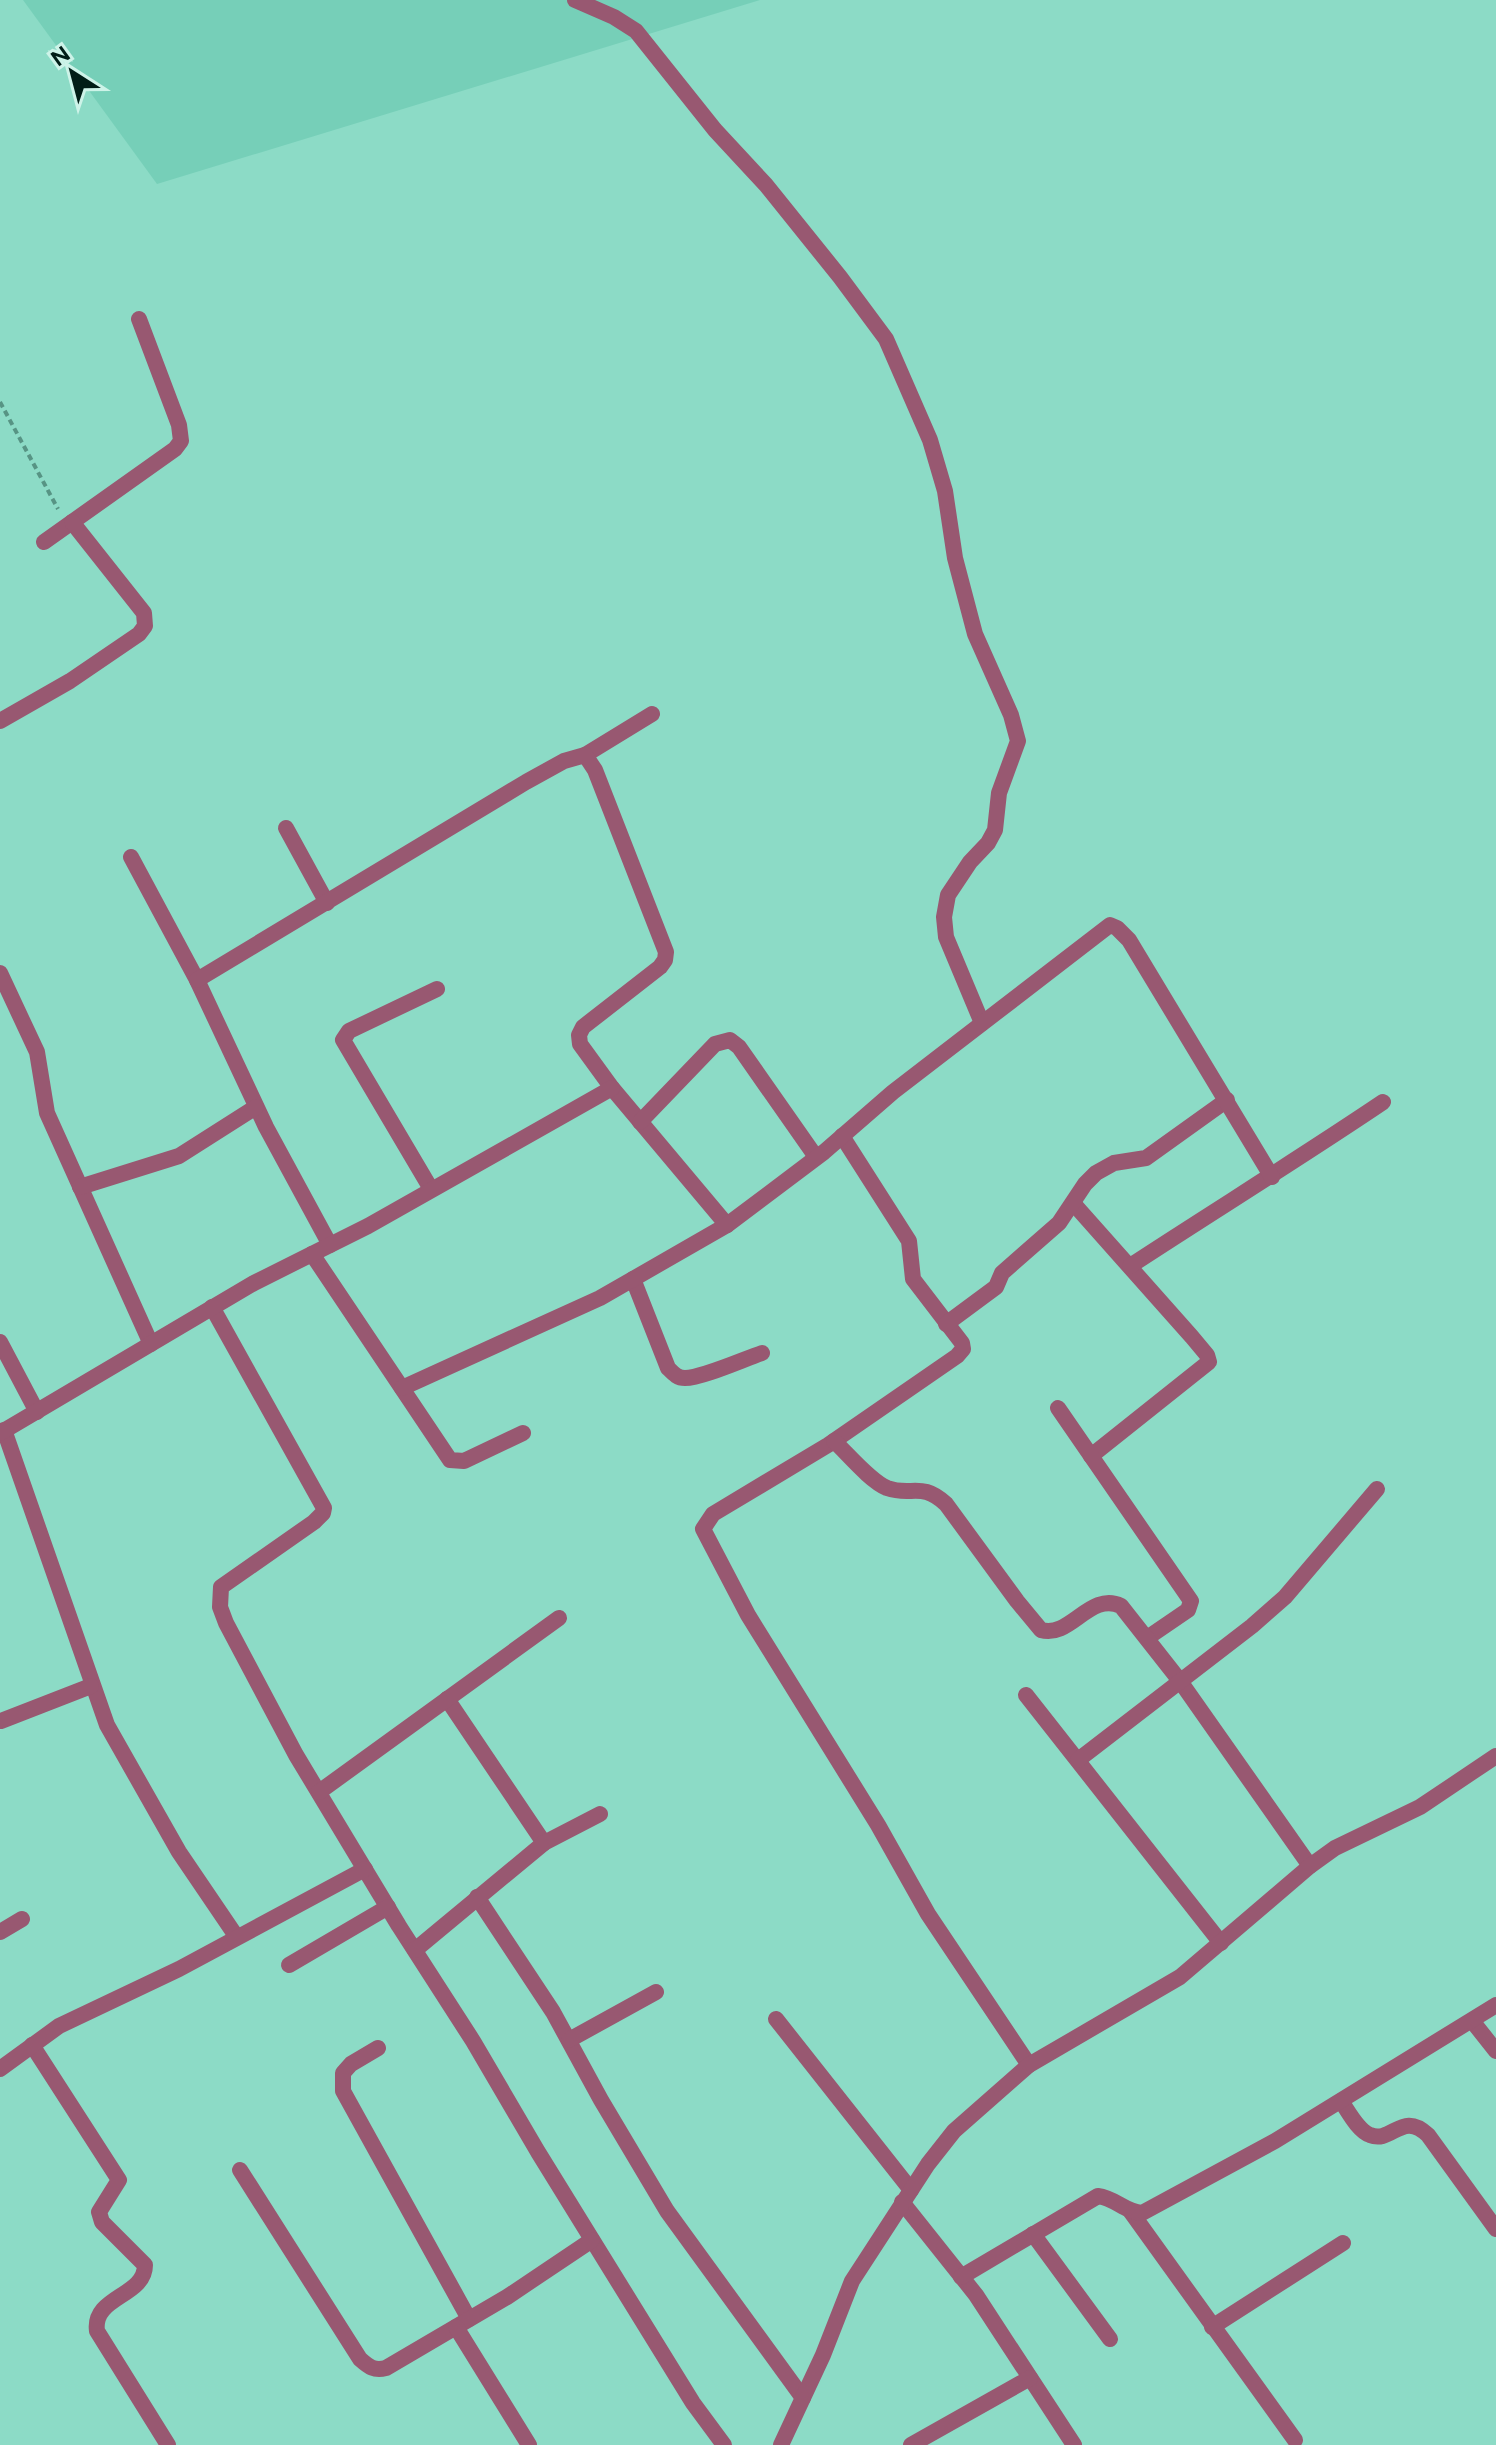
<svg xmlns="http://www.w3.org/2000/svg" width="1496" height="2445" viewBox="0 0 1496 2445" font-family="Figtree,sans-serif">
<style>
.built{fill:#76cfb8}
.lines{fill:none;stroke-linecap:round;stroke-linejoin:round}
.path{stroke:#579484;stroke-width:4;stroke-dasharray:6 4;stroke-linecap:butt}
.minor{stroke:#985871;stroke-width:16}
</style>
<rect width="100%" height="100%" fill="#8cdbc6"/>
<polygon class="built" points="23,0 760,0 157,184"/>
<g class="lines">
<polyline class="path" points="0,402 58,509"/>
<g class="minor">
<polyline points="575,0 614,17 636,31 715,130 766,185 840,277 886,339 930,440 945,491 955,558 975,634 1011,715 1018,741 999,793 995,830 988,843 970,862 948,895 944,917 946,937 982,1023"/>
<polyline points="44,542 175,449 181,441 179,425 139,319"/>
<polyline points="0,721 70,681 139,634 145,626 144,613 72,522"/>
<polyline points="585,755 652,714"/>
<polyline points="286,828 327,903"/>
<polyline points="131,857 197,980 266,1127 330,1245"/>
<polyline points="0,973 37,1052 47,1113 151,1344"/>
<polyline points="197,980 526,782 564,761 585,755 595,770 666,952 665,960 660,967 583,1027 579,1035 580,1044 612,1088 727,1225"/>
<polyline points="640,1122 715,1044 730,1040 739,1047 816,1157"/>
<polyline points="842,1136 909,1241 913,1279 962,1343 963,1349 957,1356 828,1445 713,1514 703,1529 748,1615 878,1825 928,1914 1029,2065"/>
<polyline points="80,1187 179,1156 256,1107"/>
<polyline points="431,1189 343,1040 349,1031 437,989"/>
<polyline points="1073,1203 1192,1337 1207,1355 1209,1362 1091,1456"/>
<polyline points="312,1254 450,1460 464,1461 523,1433"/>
<path d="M1130 1266C1214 1211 1300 1158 1383 1102"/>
<path d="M633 1279 668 1368C673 1373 677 1378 685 1378 702 1378 744 1359 762 1353"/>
<polyline points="212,1307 324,1508 323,1513 314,1522 221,1587 220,1607 226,1623 296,1755 399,1926 473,2041 538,2152 693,2403 724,2445"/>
<polyline points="946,1324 996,1287 1002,1273 1059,1223 1085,1184 1096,1173 1114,1163 1146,1158 1227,1100"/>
<polyline points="0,1342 37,1412"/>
<polyline points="402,1388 600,1298 727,1225 824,1152 893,1092 1110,925 1117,928 1129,940 1272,1177"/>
<polyline points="1058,1408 1191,1601 1188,1610 1147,1638"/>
<polyline points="4,1430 107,1725 179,1852 236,1936"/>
<polyline points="0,1433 254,1283 368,1226 612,1088"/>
<path d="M834 1441C848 1454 870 1481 887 1488 912 1497 921 1481 946 1504L1017 1601 1041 1630C1070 1639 1090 1591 1121 1606L1180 1681 1310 1866"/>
<polyline points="1026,1695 1221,1943"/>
<polyline points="447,1699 544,1843"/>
<polyline points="1,1721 91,1686"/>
<polyline points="1078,1760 1252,1626 1285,1597 1377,1489"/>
<polyline points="319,1792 559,1618"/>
<polyline points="477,1897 553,2012 601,2100 667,2211 803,2398"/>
<polyline points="0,1932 22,1919"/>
<polyline points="415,1950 544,1843 600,1814"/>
<polyline points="289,1965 388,1907"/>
<polyline points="776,2019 911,2190"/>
<polyline points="1473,2022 1496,2051"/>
<polyline points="569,2040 656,1992"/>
<path d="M32 2045 119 2180 99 2212 102 2222 145 2265C145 2297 92 2296 97 2331L168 2445"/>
<polyline points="378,2048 351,2064 343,2073 343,2091 469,2319"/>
<polyline points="0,2069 59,2026 179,1969 365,1869"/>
<path d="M1341 2101C1348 2111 1358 2131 1370 2135 1392 2144 1402 2110 1428 2135L1496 2229"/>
<path d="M240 2170 360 2359C369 2367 374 2371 386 2368L507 2297 592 2240"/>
<polyline points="902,2202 976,2295 1074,2445"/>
<polyline points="1131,2212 1295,2440"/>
<polyline points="1033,2234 1110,2339"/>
<path d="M961 2277 1098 2196C1115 2198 1125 2212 1142 2213L1275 2141 1496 2005"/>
<polyline points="456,2327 529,2445"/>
<polyline points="1212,2327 1343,2243"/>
<polyline points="781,2445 823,2355 852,2281 928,2164 954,2131 1029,2065 1180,1977 1310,1866 1335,1848 1420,1807 1496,1756"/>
<polyline points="911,2445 1030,2378"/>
</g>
</g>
<g transform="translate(72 72) rotate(324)" stroke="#cdf3e8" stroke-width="6" paint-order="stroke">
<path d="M0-6L14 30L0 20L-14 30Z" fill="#001d16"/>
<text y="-12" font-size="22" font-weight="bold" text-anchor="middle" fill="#001d16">N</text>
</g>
</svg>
